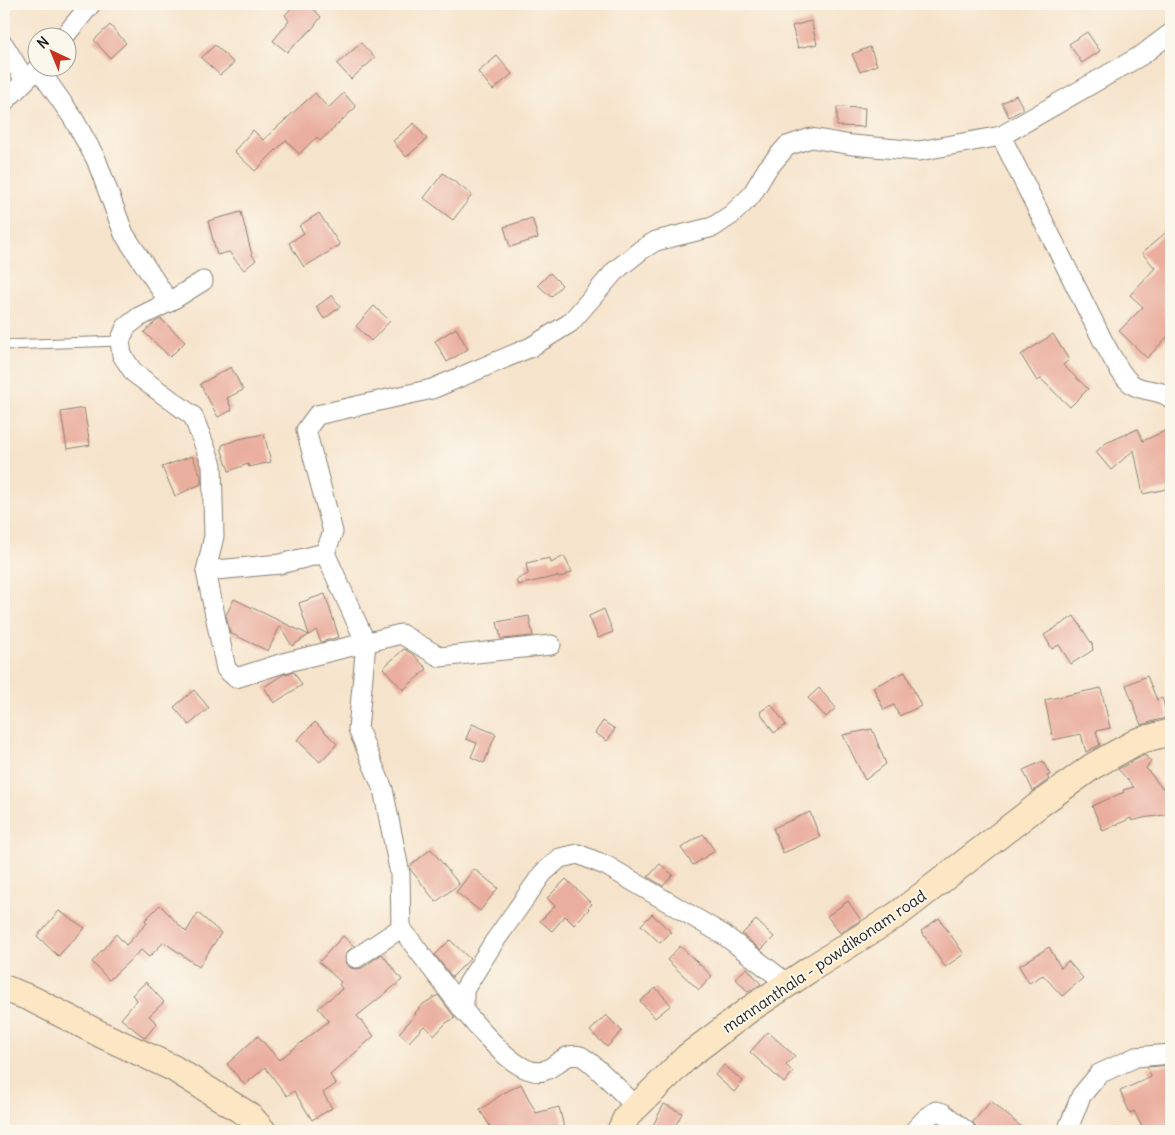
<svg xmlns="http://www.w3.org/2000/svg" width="1175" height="1135" viewBox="0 0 1175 1135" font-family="Delius,sans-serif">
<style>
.building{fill:#eaae9e}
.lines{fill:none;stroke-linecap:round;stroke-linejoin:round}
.service-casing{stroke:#898074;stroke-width:11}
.minor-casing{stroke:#898074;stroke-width:21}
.secondary-casing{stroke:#898074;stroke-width:28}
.service{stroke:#fff;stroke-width:9}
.minor{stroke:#fff;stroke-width:19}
.secondary{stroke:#fce6c4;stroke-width:26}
.labels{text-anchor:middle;stroke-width:4;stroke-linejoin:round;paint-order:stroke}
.street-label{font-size:16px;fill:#1c1c1c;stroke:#fbf7ec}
</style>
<rect width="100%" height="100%" fill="#fbf7ec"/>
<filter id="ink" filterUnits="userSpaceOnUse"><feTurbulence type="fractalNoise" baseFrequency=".02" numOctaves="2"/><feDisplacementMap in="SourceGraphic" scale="10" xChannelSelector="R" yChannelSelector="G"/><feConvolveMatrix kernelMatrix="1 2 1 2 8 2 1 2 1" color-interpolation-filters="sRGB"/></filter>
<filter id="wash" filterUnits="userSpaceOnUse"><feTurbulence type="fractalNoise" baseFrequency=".0096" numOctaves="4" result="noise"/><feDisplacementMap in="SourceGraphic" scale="20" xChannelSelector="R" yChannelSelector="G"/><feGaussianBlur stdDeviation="1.12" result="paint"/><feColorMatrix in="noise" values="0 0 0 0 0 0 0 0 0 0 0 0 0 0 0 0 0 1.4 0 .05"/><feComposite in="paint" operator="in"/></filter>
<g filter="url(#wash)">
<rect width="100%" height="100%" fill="#f6e3cb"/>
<g id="blocks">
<g class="building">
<polygon points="295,4 309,4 321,17 312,29 287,52 273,41 289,21 285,15"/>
<polygon points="811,21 817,44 798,48 792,26"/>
<polygon points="110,25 126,43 110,58 94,40"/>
<polygon points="1087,32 1100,51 1082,63 1069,44"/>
<polygon points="361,43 375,58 351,79 337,64"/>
<polygon points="215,45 234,63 220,75 201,58"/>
<polygon points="870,47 877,65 860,72 852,54"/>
<polygon points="497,56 512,74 493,90 478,72"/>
<polygon points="315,93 328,108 344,93 356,107 320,141 317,137 299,154 286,140 255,171 234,151 253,130 263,140"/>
<polygon points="1016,95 1024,109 1009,117 1002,103"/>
<polygon points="837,107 865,108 864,127 837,126"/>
<polygon points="414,123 427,139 406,157 393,141"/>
<polygon points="443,173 472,195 453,220 424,198"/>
<polygon points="241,212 252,255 256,260 244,270 229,252 217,255 208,221"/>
<polygon points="319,213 340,245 304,267 289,243 304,233 299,226"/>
<polygon points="532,218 538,238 510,247 504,227"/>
<polygon points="1171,228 1171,333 1147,358 1119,331 1143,307 1130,295 1155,268 1142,253"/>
<polygon points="550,273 562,285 551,297 538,285"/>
<polygon points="332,295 340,307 324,319 316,307"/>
<polygon points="374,306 390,321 371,341 356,326"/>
<polygon points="161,319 185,342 170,357 144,332 155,322"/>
<polygon points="456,328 468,349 447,362 435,341"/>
<polygon points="1053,334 1069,360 1063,365 1088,389 1070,407 1041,379 1037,381 1021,355"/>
<polygon points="231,367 243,390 227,398 232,410 218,417 200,384"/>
<polygon points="84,408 90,445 67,449 61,412"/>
<polygon points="1171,428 1171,488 1143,494 1134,450 1111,470 1096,452 1106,443 1138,429 1143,441"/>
<polygon points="264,434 271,462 249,467 248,464 229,471 222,451 222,445 239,439"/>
<polygon points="192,456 201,476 201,484 175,496 162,467"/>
<polygon points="564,556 572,572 559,578 558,576 518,585 516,580 528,574 526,563 550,558 551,563"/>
<polygon points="325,594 339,637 321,642 316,630 292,646 280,626 268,651 230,633 226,615 234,599 309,635 299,603"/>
<polygon points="604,609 613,632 598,638 589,616"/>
<polygon points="529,616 533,636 501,639 497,622"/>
<polygon points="1074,616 1092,644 1093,650 1071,664 1059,645 1052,649 1044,635"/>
<polygon points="404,649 414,655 427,669 403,690 383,668"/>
<polygon points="294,672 302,685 274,703 264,687 284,674"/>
<polygon points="905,672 921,706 899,716 894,705 884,710 873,687"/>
<polygon points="1147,676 1157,700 1162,698 1168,717 1141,725 1126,685"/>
<polygon points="819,688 836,708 826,717 808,698"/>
<polygon points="1101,688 1110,728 1096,731 1100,745 1086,752 1081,734 1053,740 1045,700"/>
<polygon points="194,690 209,708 189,725 174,707"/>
<polygon points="771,704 786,725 774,733 760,712"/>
<polygon points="603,721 615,729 607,741 595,733"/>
<polygon points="315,722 337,744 320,762 297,740"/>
<polygon points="472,724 496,734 484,763 471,757 477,743 466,739"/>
<polygon points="872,729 886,764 865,780 843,735"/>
<polygon points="1145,755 1151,762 1146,768 1162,788 1169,786 1171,797 1171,814 1143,818 1132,821 1131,818 1103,831 1092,806 1124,792 1123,790 1134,787 1118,769"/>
<polygon points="1043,761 1050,775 1047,776 1049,779 1033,791 1023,770"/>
<polygon points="810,812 820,837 783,853 773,828"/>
<polygon points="703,834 715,851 693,865 681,848"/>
<polygon points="431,849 459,884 436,902 411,870 410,866"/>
<polygon points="660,864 673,875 663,886 648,877"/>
<polygon points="474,869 498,888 480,911 456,892"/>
<polygon points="566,879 592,904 588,908 589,909 574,925 565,916 552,931 540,921 555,906 547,898"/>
<polygon points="848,901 861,920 840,933 827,916"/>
<polygon points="160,905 186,932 198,913 221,933 199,967 164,942 149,957 141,950 109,980 92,962 116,934 126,945 147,923 145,920"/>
<polygon points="59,911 85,928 58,956 37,936"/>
<polygon points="652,914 671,932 660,943 641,925"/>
<polygon points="939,918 964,954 945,967 921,931"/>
<polygon points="756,920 774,937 761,950 742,934"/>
<polygon points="343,936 354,946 346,953 345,958 346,964 351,968 356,969 362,968 382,954 402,980 357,1016 374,1036 330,1075 336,1084 323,1093 332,1108 312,1120 294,1091 287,1096 265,1067 245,1085 227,1064 258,1036 279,1060 329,1021 318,1008 342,989 339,984 341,982 319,962"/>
<polygon points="450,940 470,959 452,977 435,955"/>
<polygon points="680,946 712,976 699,990 667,960"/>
<polygon points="1049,947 1061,968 1068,961 1083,978 1062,996 1043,975 1029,983 1019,966"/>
<polygon points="747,968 761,984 748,992 735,978"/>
<polygon points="146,982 164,1002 149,1016 157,1023 145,1038 121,1019 137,1000 132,995"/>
<polygon points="656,988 671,1005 655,1018 640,1001"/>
<polygon points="438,995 455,1018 446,1023 435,1035 424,1026 409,1042 399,1033 416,1014 415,1013 423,1004"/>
<polygon points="606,1015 622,1031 607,1047 590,1031"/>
<polygon points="768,1032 795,1056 786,1065 793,1072 784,1083 750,1052"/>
<polygon points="724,1065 743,1081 734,1092 715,1075"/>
<polygon points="1171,1065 1171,1131 1144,1131 1134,1111 1130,1113 1120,1091 1151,1077 1147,1067"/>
<polygon points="521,1084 536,1113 559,1107 564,1127 546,1131 493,1131 480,1110 502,1094"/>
<polygon points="991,1101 1011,1118 1026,1131 977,1131 973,1122"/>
<polygon points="664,1104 682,1113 673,1131 660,1131 652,1127"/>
</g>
</g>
</g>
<g filter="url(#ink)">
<use href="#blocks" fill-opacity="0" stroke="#898074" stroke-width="1"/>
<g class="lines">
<defs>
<polyline id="service" points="4,345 120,341"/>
<g id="minor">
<polyline points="63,38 91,4"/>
<polyline points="4,45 25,80"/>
<polyline points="38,68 73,118 96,159 124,234 169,302"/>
<polyline points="4,102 38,68"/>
<path d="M1001 136 1103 341C1110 353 1123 381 1135 386 1146 392 1162 389 1171 399"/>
<polyline points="203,281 169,302 139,317 126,327 120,341 122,355 134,373 193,416 212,465 214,536 206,571 226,669 236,678 283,663 401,634 440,657 551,645"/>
<polyline points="325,553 366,643 358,729 383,789 400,874 401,928 464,1011"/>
<polyline points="206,571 280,564 325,553 333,532 306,430 317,415 432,389 531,347 570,323 615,271 641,250 656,241 713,227 731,215 751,196 767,169 787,146 811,138 852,145 919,151 1001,136 1142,55 1171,33"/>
<polyline points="356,958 401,928"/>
<path d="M637 1107C627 1098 589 1058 580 1056 565 1052 558 1065 546 1070 521 1082 479 1028 464 1011V990L494 942 543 873 560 858 578 854 607 866 724 935 788 984"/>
<polyline points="914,1131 925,1119 936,1111 943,1113 966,1131"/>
<polyline points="1067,1131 1081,1096 1099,1074 1136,1057 1171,1054"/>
</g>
<g id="secondary">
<polyline points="4,988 32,999 102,1035 173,1068 250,1116 263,1131"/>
<polyline points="620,1131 627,1116 688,1056 750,1009 812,968 898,914 1040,804 1093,766 1138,741 1171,732"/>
</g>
</defs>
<use href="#service" class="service-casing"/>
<use href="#minor" class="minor-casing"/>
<use href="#secondary" class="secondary-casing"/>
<use href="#service" class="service"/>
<use href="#minor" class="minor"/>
<use href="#secondary" class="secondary"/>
</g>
</g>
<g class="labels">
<g class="street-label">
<text transform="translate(824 961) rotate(-34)" y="6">mannanthala - powdikonam road</text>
</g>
</g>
<rect width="1175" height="1135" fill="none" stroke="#fbf7ec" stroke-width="20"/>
<g transform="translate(52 52) rotate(316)"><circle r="24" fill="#fbf7ec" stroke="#a29f99"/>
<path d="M0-4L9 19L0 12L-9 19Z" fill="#c8321e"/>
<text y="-8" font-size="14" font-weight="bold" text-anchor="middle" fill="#1c1c1c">N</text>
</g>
</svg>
